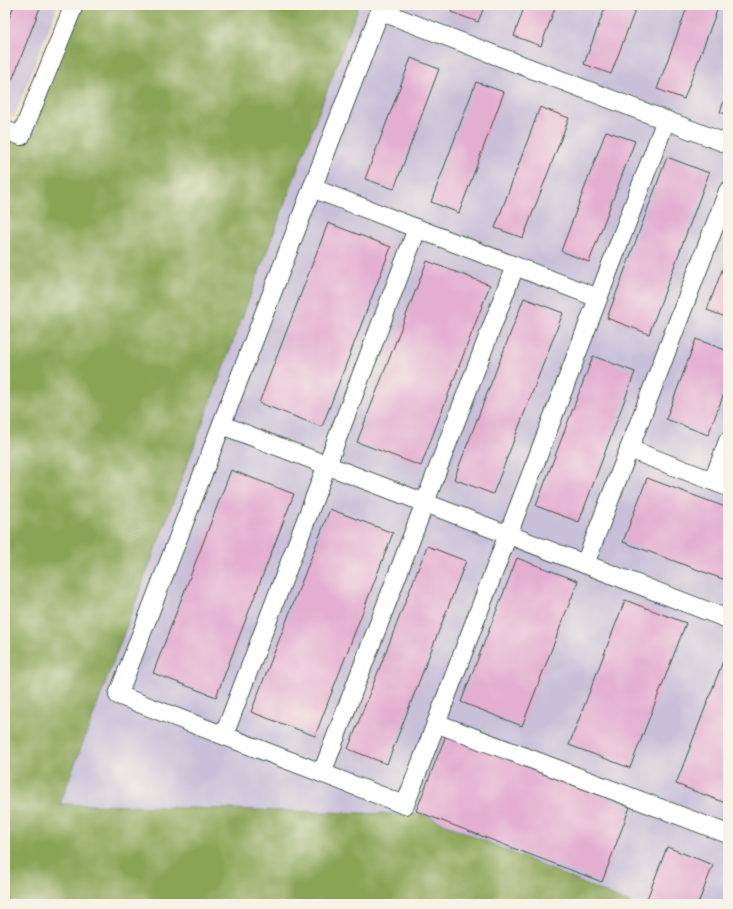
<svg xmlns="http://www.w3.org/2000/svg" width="733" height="909" viewBox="0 0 733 909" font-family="Dekko,sans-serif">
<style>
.industrial{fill:#c8bfd8}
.forest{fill:#8aa456;stroke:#547045}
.building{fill:#e4aed1}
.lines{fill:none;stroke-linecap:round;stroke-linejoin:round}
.minor-casing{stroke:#3e564a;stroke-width:20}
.minor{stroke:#fff;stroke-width:18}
</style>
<rect width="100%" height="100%" fill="#f7f3e8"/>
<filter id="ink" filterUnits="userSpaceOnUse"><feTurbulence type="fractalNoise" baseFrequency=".025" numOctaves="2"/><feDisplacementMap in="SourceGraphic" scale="8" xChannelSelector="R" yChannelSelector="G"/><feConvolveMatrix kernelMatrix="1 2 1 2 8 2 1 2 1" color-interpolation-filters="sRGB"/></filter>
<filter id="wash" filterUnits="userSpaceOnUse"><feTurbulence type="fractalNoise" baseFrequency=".012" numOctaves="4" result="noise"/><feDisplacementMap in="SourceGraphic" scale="16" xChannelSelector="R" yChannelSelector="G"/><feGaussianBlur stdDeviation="0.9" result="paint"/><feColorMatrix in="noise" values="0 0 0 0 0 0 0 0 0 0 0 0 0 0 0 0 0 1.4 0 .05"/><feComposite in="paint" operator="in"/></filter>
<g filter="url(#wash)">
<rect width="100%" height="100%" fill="#efe1c4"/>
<g class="industrial">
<polygon points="5,5 58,5 14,117 5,113"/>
<polygon points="359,5 728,5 728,904 631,904 425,815 60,804"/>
</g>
<polygon class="forest" points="75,5 359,5 60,804 425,815 631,904 5,904 5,130 20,136"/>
<g id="blocks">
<g class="building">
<polygon points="14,5 41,5 13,78 5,80 5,29"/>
<polygon points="454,5 485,5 478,22 451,12"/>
<polygon points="525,5 556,5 541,46 514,36"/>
<polygon points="606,5 637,5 611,74 584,64"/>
<polygon points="688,5 719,5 684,99 657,89"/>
<polygon points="411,58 439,69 394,189 365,179"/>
<polygon points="476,82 504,92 459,213 431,202"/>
<polygon points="728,90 728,115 720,112"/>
<polygon points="540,107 569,118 523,238 495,228"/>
<polygon points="606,131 635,141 589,262 561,251"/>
<polygon points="667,157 709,173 649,334 607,318"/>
<polygon points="328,223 391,247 322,427 259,403"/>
<polygon points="728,254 728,318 707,310"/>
<polygon points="427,261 490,285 421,466 357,442"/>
<polygon points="524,298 563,313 493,494 454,479"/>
<polygon points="696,339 728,351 728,383 708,435 666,419"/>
<polygon points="593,356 635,372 579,522 536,506"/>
<polygon points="231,470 294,494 216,697 153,673"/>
<polygon points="647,478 728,508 728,581 623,542"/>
<polygon points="330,509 393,533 315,736 251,712"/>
<polygon points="427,546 466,561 387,764 348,749"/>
<polygon points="517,558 578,581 522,726 461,702"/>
<polygon points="625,600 686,623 630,768 569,745"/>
<polygon points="728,648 728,804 676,784"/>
<polygon points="446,735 630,807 602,882 416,811"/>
<polygon points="667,847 713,865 698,904 645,904"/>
</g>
</g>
</g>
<g filter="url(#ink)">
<use href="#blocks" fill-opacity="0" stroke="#3e564a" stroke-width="1"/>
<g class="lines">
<defs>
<g id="minor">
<polyline points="666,120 405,805 118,695 380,11 728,144"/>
<polyline points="5,130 21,136 74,5"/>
<polyline points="312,188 598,298"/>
<polyline points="222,425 728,619"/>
<polyline points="629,449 728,487"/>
<polyline points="713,481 728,441"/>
<polyline points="585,564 728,191"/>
<polyline points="436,723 728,834"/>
<polyline points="224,735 417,229"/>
<polyline points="322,773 515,266"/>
</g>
</defs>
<use href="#minor" class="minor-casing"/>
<use href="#minor" class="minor"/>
</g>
</g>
<rect width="733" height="909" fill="none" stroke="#f7f3e8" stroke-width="20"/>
</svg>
